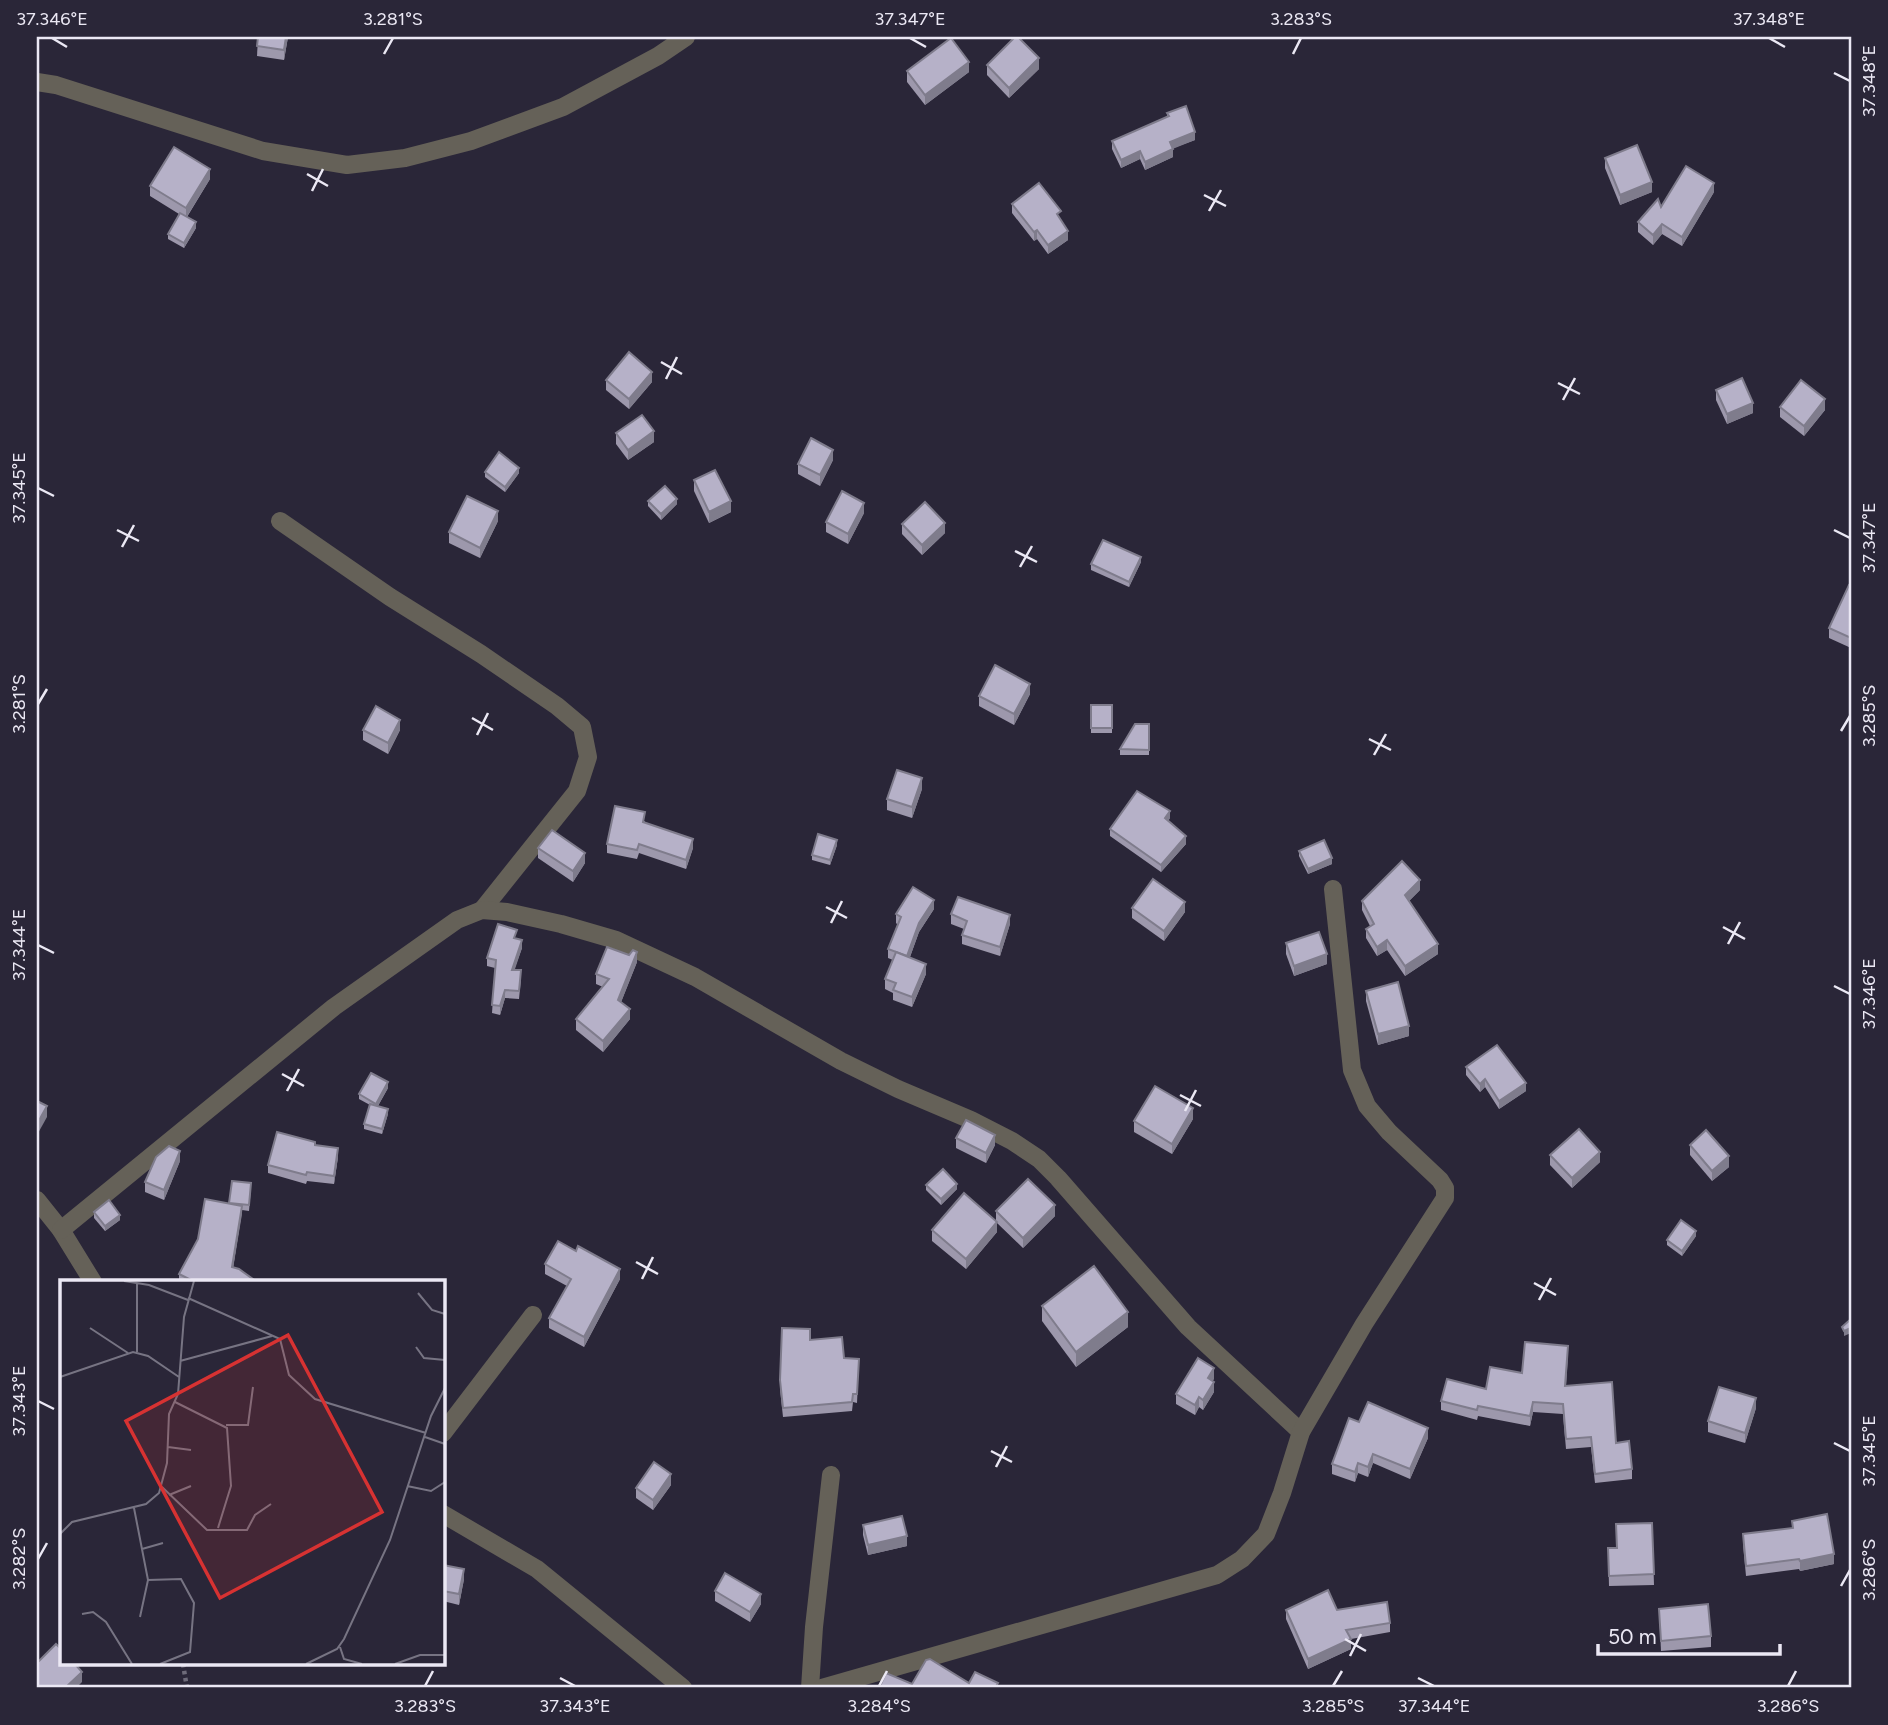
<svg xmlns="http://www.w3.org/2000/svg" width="1888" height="1725" viewBox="0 0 1888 1725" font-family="Figtree,sans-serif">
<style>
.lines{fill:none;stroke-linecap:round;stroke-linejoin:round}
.path{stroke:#6e6b7a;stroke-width:4.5;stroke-dasharray:3.5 3.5;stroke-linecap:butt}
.street{stroke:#656158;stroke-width:18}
.wall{fill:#9d98ac}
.shaded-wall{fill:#7f7c8c}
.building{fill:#b6b1c8;stroke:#7f7c8c;stroke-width:2}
.ticks{fill:none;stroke:#ebe8f4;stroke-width:2.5}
.inset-road{fill:none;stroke:#777483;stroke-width:2}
.view{fill:#d73232;fill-opacity:0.15;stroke:#d73232;stroke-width:3.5}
.inset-edge{fill:none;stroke:#ebe8f4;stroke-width:3.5}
.neatline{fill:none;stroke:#ebe8f4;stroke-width:2.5}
.ticks-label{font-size:18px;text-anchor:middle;fill:#ebe8f4}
</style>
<rect width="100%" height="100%" fill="#2a2638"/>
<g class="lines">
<polyline class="path" points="183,1664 187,1688"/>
<g class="street">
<polyline points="37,82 56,85 263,151 347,165 405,158 471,141 563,107 658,56 686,37"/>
<polyline points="280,521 390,597 481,654 557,706 582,727 588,757 577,791 482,910"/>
<polyline points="37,1200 61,1230 93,1282"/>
<polyline points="61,1230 334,1007 457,920 482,910 507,912 561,924 616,940 695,977 841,1061 898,1089 971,1120 1012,1141 1039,1159 1058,1178 1188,1327 1301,1432"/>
<polyline points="443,1433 533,1315"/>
<polyline points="443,1514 537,1569 683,1688"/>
<polyline points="810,1688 814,1627 831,1475"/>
<polyline points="822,1688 1217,1575 1242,1559 1266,1534 1282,1493 1301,1432 1364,1324 1445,1198 1445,1188 1440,1180 1389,1132 1367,1106 1352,1070 1333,889"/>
</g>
</g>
<g class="wall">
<polygon points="258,37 288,37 284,60 257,56"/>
<polygon points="1851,44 1851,59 1849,56 1849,46"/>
<polygon points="987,65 1039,69 1009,98 987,75"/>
<polygon points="907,71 969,72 925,105 907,82"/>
<polygon points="1167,113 1195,140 1173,148 1173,157 1145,170 1140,159 1121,168 1112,149 1112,141 1167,117"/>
<polygon points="1605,158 1652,192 1620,205 1605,168"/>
<polygon points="210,179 187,217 196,228 184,248 168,239 168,234 179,214 150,196 150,186"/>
<polygon points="1714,192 1682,246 1662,234 1653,245 1638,232 1638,222 1661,207"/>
<polygon points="1012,204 1061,220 1068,240 1048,254 1037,239 1034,241 1012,213"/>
<polygon points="606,380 652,382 629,409 606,390"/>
<polygon points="1716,390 1753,413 1727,424 1716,400"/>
<polygon points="1780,407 1825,410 1804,436 1780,417"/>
<polygon points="616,433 654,442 628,460 616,444"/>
<polygon points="833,460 820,486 798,474 798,464"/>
<polygon points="485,472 519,473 505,492 485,477"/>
<polygon points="694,480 731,512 709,523 694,491"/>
<polygon points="648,501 677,504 661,520 648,506"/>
<polygon points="864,513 848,544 826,532 826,522"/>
<polygon points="498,521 480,558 449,543 449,532"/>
<polygon points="902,524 945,533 922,555 902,534"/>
<polygon points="1141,562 1129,587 1091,570 1091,564"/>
<polygon points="1851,586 1851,648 1829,638 1829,628"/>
<polygon points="1030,694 1014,725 979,706 979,696"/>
<rect x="1091" y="705" width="21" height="28"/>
<polygon points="1149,724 1149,755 1120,755 1120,749"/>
<polygon points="363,730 400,730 388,754 363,740"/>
<polygon points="922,789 912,818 887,810 887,799"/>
<polygon points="1170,818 1168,821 1186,844 1161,872 1110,836 1110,829"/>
<polygon points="645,821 645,823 693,848 686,869 639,853 637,859 607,853 607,844"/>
<polygon points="837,845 830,865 812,860 812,855"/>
<polygon points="538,848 585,863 573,882 538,858"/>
<polygon points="1299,851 1332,864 1308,874 1299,856"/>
<polygon points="1420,890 1409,901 1438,954 1405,976 1387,950 1377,956 1366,938 1366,929 1370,926 1362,910 1362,901"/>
<polygon points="1132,908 1185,912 1164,941 1132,918"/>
<polygon points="934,909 919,932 910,957 926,974 912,1007 893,1000 893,993 885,989 885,979 893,960 888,958 888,949 898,925 896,923 896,914"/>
<polygon points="951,914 1010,924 1000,956 962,944 962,935 964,929 951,924"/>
<polygon points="517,939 522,948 514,970 521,979 519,999 505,998 500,1015 492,1013 495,968 487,966 487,958"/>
<polygon points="1286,943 1327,964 1294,976 1286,954"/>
<polygon points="637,962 621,1002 630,1019 603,1052 576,1030 576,1019 603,987 596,984 596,974"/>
<polygon points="1366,991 1409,1036 1378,1045 1366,1001"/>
<polygon points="1466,1067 1526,1091 1499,1109 1485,1087 1480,1092 1466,1075"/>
<polygon points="388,1088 378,1106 388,1114 382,1134 364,1129 364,1124 370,1105 359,1099 359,1094"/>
<polygon points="1193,1119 1172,1154 1134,1132 1134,1121"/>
<polygon points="956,1138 995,1145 986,1163 956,1148"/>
<polygon points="315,1145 338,1157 334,1184 307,1181 306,1184 268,1173 268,1165"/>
<polygon points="1690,1145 1729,1167 1712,1181 1690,1155"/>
<polygon points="1550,1155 1600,1162 1572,1188 1550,1165"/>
<polygon points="180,1161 164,1200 145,1192 145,1182"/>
<polygon points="926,1185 957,1189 941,1205 926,1190"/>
<polygon points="251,1188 249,1211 242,1210 233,1268 257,1282 179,1282 179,1274 229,1203"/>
<polygon points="996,1211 1055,1216 1023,1248 997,1223 997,1232 966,1269 932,1241 932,1230 996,1221"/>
<polygon points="94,1212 120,1220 105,1231 94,1218"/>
<polygon points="1696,1236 1682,1256 1667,1245 1667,1240"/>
<polygon points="545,1264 620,1279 584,1347 549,1328 549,1318 567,1286 545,1274"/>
<polygon points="1042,1306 1128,1327 1076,1367 1042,1321"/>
<polygon points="782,1328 810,1340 844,1358 859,1359 857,1403 853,1402 852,1411 783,1417 780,1389"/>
<polygon points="1568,1355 1566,1386 1616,1443 1632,1469 1632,1479 1595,1483 1591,1447 1566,1449 1563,1414 1533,1412 1530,1426 1478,1416 1477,1420 1441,1410 1441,1401 1486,1389 1522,1373"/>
<polygon points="1214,1379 1212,1381 1214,1392 1203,1410 1199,1407 1195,1415 1176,1404 1176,1394"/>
<polygon points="1756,1408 1745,1443 1708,1432 1708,1421"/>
<polygon points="1359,1422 1428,1438 1410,1479 1373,1463 1368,1477 1358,1473 1355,1482 1332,1474 1332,1464"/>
<polygon points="671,1485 653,1510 636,1498 636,1488"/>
<polygon points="1792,1521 1834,1564 1800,1571 1799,1569 1746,1576 1743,1544 1743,1534 1792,1528"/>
<polygon points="1652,1523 1654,1585 1609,1586 1608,1548 1616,1548"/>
<polygon points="863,1525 907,1546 868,1555 863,1535"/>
<polygon points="443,1565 464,1579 459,1605 443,1601"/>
<polygon points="715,1591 761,1604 750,1622 715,1601"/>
<polygon points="1659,1609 1711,1636 1711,1647 1661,1651"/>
<polygon points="1286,1610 1337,1610 1390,1623 1390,1632 1351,1639 1351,1649 1308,1669 1286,1619"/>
</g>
<g class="shaded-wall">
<polygon points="286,37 288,37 284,60 284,50"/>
<polygon points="1039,58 1039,69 1009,98 1009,88"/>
<polygon points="969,62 969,72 925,105 925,95"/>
<polygon points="1195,132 1195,140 1170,150 1170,142"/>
<polygon points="1173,149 1173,157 1145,170 1145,162"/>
<polygon points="1140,151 1140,159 1121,168 1121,160"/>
<polygon points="210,169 210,179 186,218 186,208"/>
<polygon points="1652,182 1652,192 1620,205 1620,195"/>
<polygon points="1714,183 1714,192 1682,246 1682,237"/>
<polygon points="196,222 196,228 184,248 184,243"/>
<polygon points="1662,224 1662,234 1653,245 1653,235"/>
<polygon points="1037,230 1037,239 1034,241 1034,232"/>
<polygon points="1068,231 1068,240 1048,254 1048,245"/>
<polygon points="652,372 652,382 629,409 629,399"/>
<polygon points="1825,399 1825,410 1804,436 1804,426"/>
<polygon points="1753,403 1753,413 1727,424 1727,414"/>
<polygon points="654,431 654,442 628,460 628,450"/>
<polygon points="833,450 833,460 820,486 820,475"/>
<polygon points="519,468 519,473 505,492 505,487"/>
<polygon points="677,499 677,504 661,520 661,514"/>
<polygon points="731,501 731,512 709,523 709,512"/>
<polygon points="864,503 864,513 848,544 848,534"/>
<polygon points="498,511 498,521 480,558 480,548"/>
<polygon points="945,523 945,533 922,555 922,545"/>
<polygon points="1141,557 1141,562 1129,587 1129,582"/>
<polygon points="1030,684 1030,694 1014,725 1014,714"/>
<polygon points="400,720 400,730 388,754 388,743"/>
<polygon points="922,778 922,789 912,818 912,807"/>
<polygon points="1170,811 1170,818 1165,826 1165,818"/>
<polygon points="1186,836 1186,844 1161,872 1161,865"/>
<polygon points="693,839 693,848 686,869 686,860"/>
<polygon points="837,840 837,845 830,865 830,860"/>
<polygon points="585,853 585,863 573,882 573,871"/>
<polygon points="1332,858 1332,864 1308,874 1308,869"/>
<polygon points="1420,880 1420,890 1405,905 1405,895"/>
<polygon points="934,900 934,909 919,932 907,965 907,956 919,923"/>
<polygon points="1185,902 1185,912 1164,941 1164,931"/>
<polygon points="1010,915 1010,924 1000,956 1000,947"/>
<polygon points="522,940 522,948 512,978 512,970"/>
<polygon points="1387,940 1387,950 1377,956 1377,947"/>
<polygon points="1438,944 1438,954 1405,976 1405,966"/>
<polygon points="637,952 637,962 618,1010 618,1000"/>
<polygon points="1327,954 1327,964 1294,976 1294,966"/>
<polygon points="926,964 926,974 912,1007 912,997"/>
<polygon points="505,990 505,998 500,1015 500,1006"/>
<polygon points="630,1009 630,1019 603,1052 603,1041"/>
<polygon points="1409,1026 1409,1036 1378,1045 1378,1034"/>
<polygon points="1485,1079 1485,1087 1480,1092 1480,1084"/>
<polygon points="388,1082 388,1088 376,1109 376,1104"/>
<polygon points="1526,1083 1526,1091 1499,1109 1499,1101"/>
<polygon points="47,1106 47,1117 37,1135 37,1124"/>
<polygon points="1193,1108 1193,1119 1172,1154 1172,1144"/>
<polygon points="388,1109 388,1114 382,1134 382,1129"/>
<polygon points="995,1135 995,1145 986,1163 986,1153"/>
<polygon points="338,1148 338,1157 334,1184 334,1176"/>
<polygon points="180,1151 180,1161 164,1200 164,1190"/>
<polygon points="1600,1152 1600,1162 1572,1188 1572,1178"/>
<polygon points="1729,1156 1729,1167 1712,1181 1712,1171"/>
<polygon points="957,1184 957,1189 941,1205 941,1199"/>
<polygon points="1055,1205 1055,1216 1023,1248 1023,1238"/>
<polygon points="242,1206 242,1214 232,1275 232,1267"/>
<polygon points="120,1215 120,1220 105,1231 105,1226"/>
<polygon points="997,1222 997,1232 966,1269 966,1259"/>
<polygon points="1696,1231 1696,1236 1682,1256 1682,1251"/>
<polygon points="620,1269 620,1279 584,1347 584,1337"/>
<polygon points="1128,1312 1128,1327 1076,1367 1076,1352"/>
<polygon points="1851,1328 1851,1333 1844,1336 1844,1331"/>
<polygon points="1214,1368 1214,1379 1208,1388 1208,1378"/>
<polygon points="1214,1382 1214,1392 1203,1410 1203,1400"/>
<polygon points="1199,1397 1199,1407 1195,1415 1195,1405"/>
<polygon points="1756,1398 1756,1408 1745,1443 1745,1433"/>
<polygon points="1533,1402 1533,1412 1530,1426 1530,1416"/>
<polygon points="1428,1428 1428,1438 1410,1479 1410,1469"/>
<polygon points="1373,1454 1373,1463 1368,1477 1368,1467"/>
<polygon points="1358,1463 1358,1473 1355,1482 1355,1472"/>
<polygon points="671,1474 671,1485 653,1510 653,1500"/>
<polygon points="907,1536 907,1546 868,1555 868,1545"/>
<polygon points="1834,1554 1834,1564 1800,1571 1800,1561"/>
<polygon points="464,1569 464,1579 459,1605 459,1594"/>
<polygon points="761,1594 761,1604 750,1622 750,1612"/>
<polygon points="1351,1639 1351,1649 1308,1669 1308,1659"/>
<polygon points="82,1672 82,1682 76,1688 65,1688"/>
</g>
<g class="building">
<polygon points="258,37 286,37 284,50 257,46"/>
<polygon points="1015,37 1018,37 1039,58 1009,88 987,65"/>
<polygon points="951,38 969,62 925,95 907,71"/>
<polygon points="1186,106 1195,132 1170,142 1173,149 1145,162 1140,151 1121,160 1112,141 1169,116 1167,113"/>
<polygon points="1637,145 1652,182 1620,195 1605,158"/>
<polygon points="174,147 210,169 186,208 150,186"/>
<polygon points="1686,166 1714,183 1682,237 1662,224 1653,235 1638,222 1658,199 1661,207"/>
<polygon points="1039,183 1061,211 1057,214 1068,231 1048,245 1037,230 1034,232 1012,204"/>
<polygon points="180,213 196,222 184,243 168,234"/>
<polygon points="629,352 652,372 629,399 606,380"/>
<polygon points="1742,378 1753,403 1727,414 1716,390"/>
<polygon points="1801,380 1825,399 1804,426 1780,407"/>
<polygon points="642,415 654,431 628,450 616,433"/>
<polygon points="811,438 833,450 820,475 798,464"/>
<polygon points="499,452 519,468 505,487 485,472"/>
<polygon points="715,470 731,501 709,512 694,480"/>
<polygon points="665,486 677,499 661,514 648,501"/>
<polygon points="842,491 864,503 848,534 826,522"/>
<polygon points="467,496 498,511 480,548 449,532"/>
<polygon points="925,502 945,523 922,545 902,524"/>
<polygon points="1103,540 1141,557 1129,582 1091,564"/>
<polygon points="1849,585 1851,586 1851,638 1829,628"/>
<polygon points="995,665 1030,684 1014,714 979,696"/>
<rect x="1091" y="705" width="21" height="23"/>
<polygon points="376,706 400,720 388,743 363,730"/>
<polygon points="1135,724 1149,724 1149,750 1120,749"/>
<polygon points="897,770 922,778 912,807 887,799"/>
<polygon points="1137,791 1170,811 1165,818 1186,836 1161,865 1110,829"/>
<polygon points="615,806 645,812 643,822 693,839 686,860 639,844 637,850 607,844"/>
<polygon points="552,830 585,853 573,871 538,848"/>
<polygon points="818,834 837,840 830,860 812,855"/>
<polygon points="1324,840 1332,858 1308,869 1299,851"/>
<polygon points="1402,861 1420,880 1405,895 1438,944 1405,966 1387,940 1377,947 1366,929 1374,924 1362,901"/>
<polygon points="1153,879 1185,902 1164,931 1132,908"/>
<polygon points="913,887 934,900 919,923 907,956 888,949 901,917 896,914"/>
<polygon points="958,897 1010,915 1000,947 962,935 967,921 951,914"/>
<polygon points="498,924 517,930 514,938 522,940 512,970 521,970 519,991 505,990 500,1006 492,1005 496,960 487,958"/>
<polygon points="1319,932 1327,954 1294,966 1286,943"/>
<polygon points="607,947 629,955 633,950 637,952 618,1000 630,1009 603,1041 576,1019 609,979 596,974"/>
<polygon points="896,952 926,964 912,997 893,990 896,983 885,979"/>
<polygon points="1398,982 1409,1026 1378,1034 1366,991"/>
<polygon points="1497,1045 1526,1083 1499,1101 1485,1079 1480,1084 1466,1067"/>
<polygon points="371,1073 388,1082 376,1104 359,1094"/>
<polygon points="1155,1086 1193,1108 1172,1144 1134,1121"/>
<polygon points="37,1101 47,1106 37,1124"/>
<polygon points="370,1104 388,1109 382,1129 364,1124"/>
<polygon points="966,1120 995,1135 986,1153 956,1138"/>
<polygon points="1579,1129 1600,1152 1572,1178 1550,1155"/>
<polygon points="1706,1130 1729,1156 1712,1171 1690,1145"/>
<polygon points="277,1132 315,1142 315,1145 338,1148 334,1176 307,1172 306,1175 268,1165"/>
<polygon points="169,1146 180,1151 164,1190 145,1182 156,1157"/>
<polygon points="943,1169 957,1184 941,1199 926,1185"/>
<polygon points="1028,1179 1055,1205 1023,1238 996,1211"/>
<polygon points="232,1181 251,1183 249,1205 229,1203"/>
<polygon points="964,1193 997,1222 966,1259 932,1230"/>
<polygon points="205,1199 242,1206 232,1267 239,1269 257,1282 195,1282 179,1274 198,1239"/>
<polygon points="109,1200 120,1215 105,1226 94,1212"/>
<polygon points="1681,1220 1696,1231 1682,1251 1667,1240"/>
<polygon points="558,1241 576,1251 578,1246 620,1269 584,1337 549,1318 571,1279 545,1264"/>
<polygon points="1094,1266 1128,1312 1076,1352 1042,1306"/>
<polygon points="1851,1319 1851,1328 1844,1331 1842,1327"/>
<polygon points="782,1328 810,1329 810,1340 842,1337 844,1358 859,1359 857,1394 853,1394 852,1402 783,1408 780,1380"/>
<polygon points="1525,1342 1568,1346 1565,1386 1612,1382 1616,1443 1629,1441 1632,1469 1595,1474 1591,1437 1566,1439 1563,1404 1533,1402 1530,1416 1478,1406 1477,1410 1441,1401 1447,1379 1486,1389 1490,1367 1522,1373"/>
<polygon points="1198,1358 1214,1368 1208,1378 1214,1382 1203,1400 1199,1397 1195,1405 1176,1394"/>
<polygon points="1719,1387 1756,1398 1745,1433 1708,1421"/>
<polygon points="1368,1402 1428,1428 1410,1469 1373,1454 1368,1467 1358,1463 1355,1472 1332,1464 1349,1418 1359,1422"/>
<polygon points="654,1462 671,1474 653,1500 636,1488"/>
<polygon points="1827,1514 1834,1554 1800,1561 1799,1559 1746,1566 1743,1534 1793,1528 1792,1521"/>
<polygon points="902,1516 907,1536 868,1545 863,1525"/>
<polygon points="1652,1523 1654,1574 1609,1576 1608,1548 1617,1548 1616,1524"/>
<polygon points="443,1565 464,1569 459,1594 443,1591"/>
<polygon points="725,1573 761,1594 750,1612 715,1591"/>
<polygon points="1328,1590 1337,1610 1387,1602 1390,1623 1346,1630 1351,1639 1308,1659 1286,1610"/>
<polygon points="1708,1604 1711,1636 1661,1641 1659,1609"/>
<polygon points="56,1644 61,1649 61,1664 75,1664 82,1672 65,1688 37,1688 37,1663"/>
<polygon points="930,1659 969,1683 975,1672 998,1683 995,1688 879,1688 886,1673 912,1684 926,1660"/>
</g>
<path class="ticks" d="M52 38 67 47M910 38 926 47M1769 38 1785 47M384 54 393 38M1293 54 1301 38M1834 73 1850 81M307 174 328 186M312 191 323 169M1204 195 1226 206M1209 211 1221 190M661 362 682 374M666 379 677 357M1558 383 1580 394M1563 400 1575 378M38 488 54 496M117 530 139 541M1834 530 1850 538M122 547 134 525M1015 551 1037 562M1020 567 1032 546M38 704 47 689M472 718 493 730M1841 731 1850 716M477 735 488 713M1369 739 1391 750M1374 755 1386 734M826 907 847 918M831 923 842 901M1723 927 1745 939M1728 944 1740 922M38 945 54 953M1834 986 1850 994M282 1074 304 1086M287 1091 299 1069M1180 1095 1201 1106M1185 1111 1196 1090M636 1262 658 1274M642 1279 653 1257M1534 1283 1556 1295M1539 1300 1551 1278M38 1401 54 1409M1834 1443 1850 1451M991 1451 1012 1462M996 1467 1007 1446M38 1559 47 1543M1841 1586 1850 1570M1345 1639 1366 1651M1350 1656 1361 1634M560 1678 575 1686M1418 1678 1434 1686M425 1686 433 1671M879 1686 887 1671M1333 1686 1342 1671M1788 1686 1796 1671"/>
<g transform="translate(60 1280)">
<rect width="385" height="385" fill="#2a2638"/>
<path class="inset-road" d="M64 1 89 5 128 20M77 4V72M358 13 372 30 385 34M128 18 220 59 229 95 255 119 366 153M30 48 68 73M356 67 364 78 385 80M120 81 212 56M0 97 73 72 88 76 119 97M115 122 167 148 171 206 158 248M166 145H188L193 107M365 157 385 164M108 167 131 170M347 206 371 211 385 202M102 207 147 250H187L195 235 211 224M109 215 131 206M74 228 88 300 80 337M0 254 12 242 86 224 99 213 107 183 109 134 118 114 124 37 134 1M82 269 103 263M88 300 121 299 134 323 130 372 100 384M22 334 33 332 46 342 72 384M280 367 284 379 302 384M246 384 277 369 284 359 330 260 371 136 385 108M335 384 360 375H385"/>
<path class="view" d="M228 55 322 232 160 318 66 141Z"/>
<rect width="385" height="385" class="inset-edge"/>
</g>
<rect width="1888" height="1725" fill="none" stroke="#2a2638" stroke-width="77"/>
<path d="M1598 1644v10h182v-10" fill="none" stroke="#ebe8f4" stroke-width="3.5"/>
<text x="1608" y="1644" font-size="21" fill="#ebe8f4" stroke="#2a2638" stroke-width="5" paint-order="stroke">50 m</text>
<rect x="38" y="38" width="1812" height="1648" class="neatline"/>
<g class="ticks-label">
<text x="52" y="25">37.346°E</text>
<text x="393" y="25">3.281°S</text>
<text x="910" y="25">37.347°E</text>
<text x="1301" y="25">3.283°S</text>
<text x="1769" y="25">37.348°E</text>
<text transform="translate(1869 81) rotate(-90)" y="6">37.348°E</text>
<text transform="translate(19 488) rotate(-90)" y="6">37.345°E</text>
<text transform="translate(1869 538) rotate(-90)" y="6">37.347°E</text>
<text transform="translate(19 704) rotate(-90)" y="6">3.281°S</text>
<text transform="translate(1869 716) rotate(-90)" y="6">3.285°S</text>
<text transform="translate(19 945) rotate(-90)" y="6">37.344°E</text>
<text transform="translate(1869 994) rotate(-90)" y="6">37.346°E</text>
<text transform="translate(19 1401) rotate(-90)" y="6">37.343°E</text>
<text transform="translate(1869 1451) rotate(-90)" y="6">37.345°E</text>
<text transform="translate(19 1559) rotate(-90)" y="6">3.282°S</text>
<text transform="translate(1869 1570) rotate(-90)" y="6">3.286°S</text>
<text x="425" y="1712">3.283°S</text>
<text x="575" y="1712">37.343°E</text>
<text x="879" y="1712">3.284°S</text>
<text x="1333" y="1712">3.285°S</text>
<text x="1434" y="1712">37.344°E</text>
<text x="1788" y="1712">3.286°S</text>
</g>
</svg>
